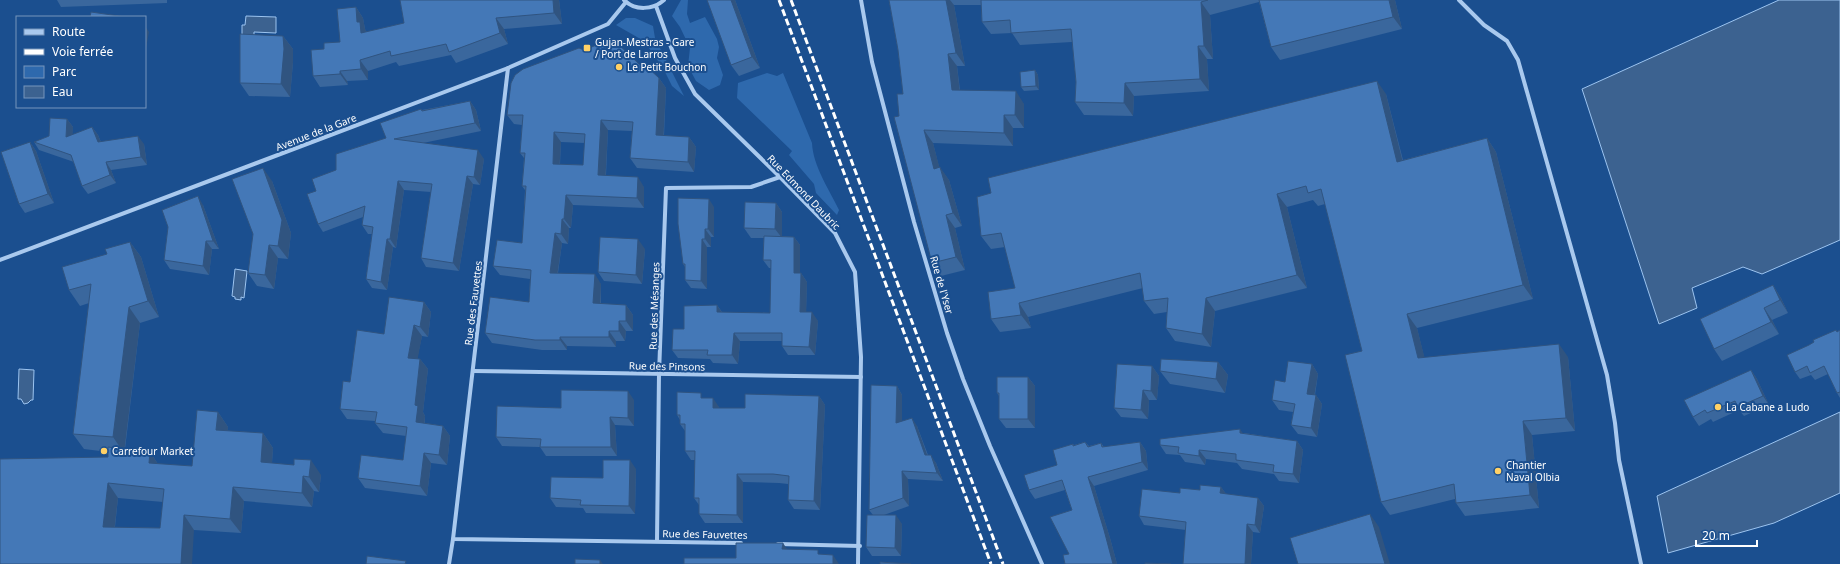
<svg xmlns="http://www.w3.org/2000/svg" width="1840" height="564" viewBox="0 0 1840 564" font-family="'Noto Sans',sans-serif">
<style>
.green{fill:#2e69ad}
.water{fill:#3c6290;stroke:#9cc4f0}
.lines{fill:none;stroke-linecap:round;stroke-linejoin:round}
.street{stroke:#a9c9ee;stroke-width:4}
.rail{stroke:#fff;stroke-width:3;stroke-dasharray:7 3;stroke-linecap:butt}
.wall{fill:#3a679d;fill-rule:evenodd}
.shaded-wall{fill:#305480}
.building{fill:#4478b7;stroke:#305480;fill-rule:evenodd}
.poi-dot{fill:#ffd166;stroke:#1b4f8f;stroke-width:1.5}
.labels{text-anchor:middle;stroke-width:4;stroke-linejoin:round;paint-order:stroke}
.poi-label{font-size:10px;fill:#fff;stroke:#1b4f8f;text-anchor:start}
.street-label{font-size:10px;fill:#fff;stroke:#1b4f8f}
</style>
<rect width="100%" height="100%" fill="#1b4f8f"/>
<g class="green">
<polygon points="681,0 688,0 687,14 690,23 705,17 717,39 719,47 717,58 723,75 720,85 709,90 696,81 688,66 690,48 680,27 672,16"/>
<polygon points="626,18 635,18 653,26 655,38 684,96 672,86 663,68 644,41 616,25"/>
<path d="M767 73 777 76 783 73 812 143C813 166 829 189 839 210L837 215 816 193 814 184 789 155 792 151 737 98 738 83Z"/>
</g>
<g class="water">
<polygon points="1779,0 1840,0 1840,240 1762,274 1743,267 1692,288 1697,308 1659,324 1582,89"/>
<polygon points="246,16 276,17 276,33 254,32 254,37 242,37 242,25 245,25"/>
<polygon points="235,269 247,271 244,298 241,297 241,300 235,299 235,297 232,296"/>
<polygon points="19,369 34,370 33,400 31,400 28,403 24,404 21,399 18,399"/>
<polygon points="1840,412 1840,493 1774,523 1668,553 1657,496"/>
</g>
<g class="lines">
<g class="street">
<path d="M624 0C635 11 653 10 664 0"/>
<polyline points="861,0 872,62 914,222 947,333 963,379 990,446 1042,564"/>
<polyline points="1459,0 1484,25 1507,41 1518,60 1607,375 1615,423 1619,460 1641,564"/>
<polyline points="656,6 675,58 695,94 780,177 835,233 855,272 861,357 858,564"/>
<polyline points="508,68 453,539 741,543"/>
<polyline points="0,260 508,68 608,24 626,2"/>
<polyline points="473,371 861,377"/>
<polyline points="657,541 659,374 666,188 751,187 780,177"/>
<polyline points="778,544 860,546"/>
<polyline points="449,564 453,539"/>
</g>
<g class="rail">
<polyline points="779,0 991,564"/>
<polyline points="791,0 1003,564"/>
</g>
</g>
<g class="wall">
<polygon points="57,0 167,0 167,3 61,7"/>
<polygon points="400,0 559,0 562,24 504,29 508,44 456,63 451,55 399,66 396,62 368,71 368,80 347,81 348,85 320,87 313,76 324,49 340,42 356,7 363,18 365,29 366,32 404,23"/>
<polygon points="735,0 760,68 739,76 731,65"/>
<polygon points="889,0 1395,0 1402,29 1280,60 1271,47 1259,2 1210,15 1213,59 1207,59 1209,91 1134,96 1133,116 1084,115 1075,102 1076,82 1072,42 1020,45 1012,33 991,34 982,22 981,5 954,5 965,66 957,66 960,90 1024,104 1024,128 1013,128 1013,146 933,143 939,167 949,180 962,226 955,228 965,270 941,276 932,263 899,116 903,94 898,50"/>
<polygon points="283,36 293,49 293,62 290,97 249,96 240,83"/>
<path d="M584 50 639 64 659 78 666 88 664 136 689 137 696 147 694 172 637 168 630 158 632 131 608 130 606 175 644 187V208L573 205 571 228H569L568 244 562 243 558 273 601 284V304L626 305 633 315V331H626L625 341H616V347L567 346V350H542L492 343 485 333 529 302 530 279 500 275 493 266 522 243 525 190 522 186 524 158 520 153 522 125 514 124 507 115ZM561 142 585 143 583 165 560 164Z"/>
<polygon points="1035,70 1038,75 1039,90 1024,91 1021,87"/>
<polygon points="1386,94 1403,160 1487,138 1496,152 1533,299 1417,328 1424,357 1568,357 1575,431 1532,435 1539,508 1465,516 1456,503 1455,499 1390,515 1381,502 1362,351 1325,204 1318,206 1313,200 1287,207 1307,288 1215,311 1211,347 1175,341 1166,328 1167,312 1154,314 1144,301 1143,288 1028,317 1031,328 1000,332 991,319 1015,288 1005,247 991,249 981,236"/>
<polygon points="470,101 476,110 481,131 423,143 484,159 480,185 473,184 459,271 426,267 421,258 431,192 404,190 396,248 393,247 387,290 372,288 366,279 372,234 368,234 362,225 363,217 323,232 318,224 316,191 336,170 386,138 422,110"/>
<polygon points="67,119 73,127 72,135 92,127 98,135 101,142 144,144 147,165 111,170 116,183 88,194 82,186 74,162 39,150 34,142 49,136"/>
<polygon points="30,142 36,151 54,203 25,213 19,204"/>
<polygon points="272,181 291,233 288,259 278,258 274,289 257,286 248,273"/>
<polygon points="776,203 782,212 782,236 794,237 800,245 800,273 801,273 807,282 806,312 818,321 815,355 788,355 782,346 782,341 740,341 738,364 713,363 710,359 678,358 672,350 684,329 717,305 722,312 770,313 771,268 769,268 763,260 764,238 751,238 744,228"/>
<polygon points="203,205 219,249 212,249 209,275 170,269 164,260"/>
<polygon points="714,207 714,237 711,237 711,247 707,247 707,289 691,288 685,280 685,267 683,264"/>
<path d="M130 242 141 257 159 317 140 323 125 449 150 452 158 464 192 466 218 412 228 427 227 431 263 433 273 448 272 463 321 475 319 492 314 491 312 507 244 501 241 533 194 530 0 564 108 457V452L84 449 73 434 89 303 80 306 69 290 107 254ZM118 498 163 502 160 528 115 527Z"/>
<polygon points="645,249 642,284 604,281 598,272"/>
<polygon points="1773,285 1781,298 1788,313 1772,320 1779,334 1722,361 1714,349"/>
<polygon points="424,302 431,312 428,337 422,336 417,359 420,359 428,369 423,412 425,416 425,423 443,426 450,436 447,465 431,463 427,496 365,488 358,478 403,460 406,436 383,433 375,423 375,421 347,419 340,409 350,382 384,334"/>
<polygon points="1840,330 1840,398 1837,393 1828,374 1815,380 1811,375 1800,379 1795,372 1809,345"/>
<polygon points="1218,362 1228,375 1225,393 1170,384 1160,371"/>
<polygon points="1312,364 1318,374 1315,395 1316,395 1322,404 1317,437 1298,434 1291,425 1293,412 1279,410 1272,400"/>
<polygon points="1152,366 1159,376 1157,400 1149,400 1148,419 1121,417 1114,408"/>
<polygon points="1751,370 1757,379 1769,405 1744,416 1739,410 1713,422 1711,419 1699,426 1693,417"/>
<polygon points="1028,377 1035,386 1035,428 1006,428 999,419 999,396 997,393"/>
<polygon points="897,386 902,395 902,421 917,426 928,455 936,463 943,481 908,479 909,506 884,515 902,524 901,556 872,556 866,547 873,515 869,510"/>
<polygon points="819,396 825,405 820,510 794,509 788,500 788,484 779,483 743,482 743,523 705,523 699,514 699,505 694,498 695,460 691,460 685,451 685,431 680,424 680,420 677,415 704,398 719,407 719,408 745,408"/>
<polygon points="634,400 634,426 615,425 617,456 546,456 540,447 502,446 496,437 561,408"/>
<polygon points="1244,433 1297,441 1303,450 1299,483 1279,481 1274,474 1242,469 1237,463 1206,459 1205,465 1185,462 1180,455 1166,454 1160,445"/>
<polygon points="1085,442 1089,446 1101,443 1104,447 1140,442 1146,451 1148,470 1094,486 1110,538 1117,564 1065,564 1069,554 1072,510 1065,490 1035,499 1029,490 1057,465 1073,444 1074,445"/>
<polygon points="636,469 635,514 586,513 583,508 556,507 550,498 603,478"/>
<polygon points="1221,487 1226,494 1258,498 1264,506 1260,533 1253,532 1251,564 1183,564 1186,530 1144,525 1139,516 1180,493"/>
</g>
<g class="shaded-wall">
<polygon points="553,0 559,0 562,24 554,13"/>
<polygon points="731,0 735,0 760,68 752,57"/>
<polygon points="946,0 950,0 954,5 965,66 956,53"/>
<polygon points="1389,0 1395,0 1402,29 1393,17"/>
<polygon points="1201,2 1210,15 1213,59 1204,46"/>
<polygon points="356,7 363,18 365,29 367,33 361,33 357,22"/>
<polygon points="496,18 504,29 508,44 500,33"/>
<polygon points="145,26 149,32 146,48 145,46"/>
<polygon points="283,36 293,49 293,62 290,97 281,84"/>
<polygon points="1198,46 1207,59 1209,91 1200,79"/>
<polygon points="948,54 957,66 961,103 952,90"/>
<polygon points="360,60 368,71 368,80 361,69"/>
<polygon points="1035,70 1038,75 1039,90 1036,86"/>
<polygon points="340,71 347,81 348,85 340,74"/>
<polygon points="659,78 666,88 663,145 656,135"/>
<polygon points="1377,81 1386,94 1406,175 1397,162"/>
<polygon points="1125,83 1134,96 1133,116 1124,103"/>
<polygon points="1016,91 1024,104 1024,128 1015,115"/>
<polygon points="470,101 476,110 481,131 475,123"/>
<polygon points="1004,115 1013,128 1013,146 1004,133"/>
<polygon points="67,119 73,127 72,146 66,137"/>
<polygon points="601,120 608,130 605,185 598,175"/>
<polygon points="92,127 98,135 104,150 98,142"/>
<polygon points="924,130 933,143 943,181 934,169"/>
<polygon points="554,132 561,142 559,174 553,164"/>
<polygon points="138,136 144,144 147,165 141,157"/>
<polygon points="689,137 696,147 694,172 688,162"/>
<polygon points="1487,138 1496,152 1533,299 1523,285"/>
<polygon points="30,142 36,151 54,203 48,194"/>
<polygon points="478,150 484,159 480,185 474,177"/>
<polygon points="106,162 111,170 116,183 110,175"/>
<polygon points="940,167 949,180 962,226 953,213"/>
<polygon points="263,168 272,181 291,233 288,259 278,246"/>
<polygon points="467,176 473,184 459,271 453,263"/>
<polygon points="638,177 644,187 644,208 637,198"/>
<polygon points="398,181 404,190 396,248 390,239"/>
<polygon points="1277,194 1287,207 1307,288 1297,275"/>
<polygon points="566,195 573,205 571,228 564,219"/>
<polygon points="198,196 203,205 219,249 213,241"/>
<polygon points="709,199 714,207 714,237 708,229"/>
<polygon points="776,203 782,212 782,238 775,229"/>
<polygon points="946,215 955,228 965,270 956,257"/>
<polygon points="562,219 569,228 568,244 561,234"/>
<polygon points="705,229 711,237 711,247 705,239"/>
<polygon points="555,233 562,243 556,283 550,273"/>
<polygon points="794,237 800,245 800,282 794,273"/>
<polygon points="387,239 393,247 387,290 381,282"/>
<polygon points="638,239 645,249 642,284 636,275"/>
<polygon points="702,239 707,247 707,289 701,281"/>
<polygon points="206,241 212,249 209,275 203,266"/>
<polygon points="130,242 141,257 159,317 148,301"/>
<polygon points="269,245 278,258 274,289 265,275"/>
<polygon points="801,273 807,282 806,320 800,312"/>
<polygon points="595,274 601,284 600,313 593,303"/>
<polygon points="1773,285 1781,298 1788,313 1780,300"/>
<polygon points="1206,298 1215,311 1211,347 1202,334"/>
<polygon points="424,302 431,312 428,337 420,327"/>
<polygon points="1019,303 1028,317 1031,328 1021,315"/>
<polygon points="626,305 633,315 633,331 626,321"/>
<polygon points="717,305 723,314 717,312"/>
<polygon points="129,307 140,323 124,453 113,437"/>
<polygon points="1764,308 1772,320 1779,334 1771,322"/>
<polygon points="812,312 818,321 815,355 809,347"/>
<polygon points="1407,314 1417,328 1428,371 1418,358"/>
<polygon points="619,321 626,331 625,341 619,331"/>
<polygon points="414,325 422,336 416,368 408,358"/>
<polygon points="609,331 616,341 616,347 609,337"/>
<polygon points="734,333 740,341 738,364 732,355"/>
<polygon points="560,337 567,346 567,350 560,340"/>
<polygon points="1559,344 1568,357 1575,431 1566,418"/>
<polygon points="420,359 428,369 423,412 425,416 424,433 416,422 415,405"/>
<polygon points="1218,362 1228,375 1225,393 1216,379"/>
<polygon points="1312,364 1318,374 1313,403 1307,394"/>
<polygon points="1152,366 1159,376 1157,400 1151,391"/>
<polygon points="1751,370 1757,379 1769,405 1763,396"/>
<polygon points="1028,377 1035,386 1035,428 1028,419"/>
<polygon points="897,386 902,395 902,432 896,423"/>
<polygon points="1143,390 1149,400 1148,419 1141,410"/>
<polygon points="628,391 634,400 634,426 628,418"/>
<polygon points="1316,395 1322,404 1317,437 1311,428"/>
<polygon points="819,396 825,405 820,510 814,501"/>
<polygon points="713,398 719,407 719,416 713,408"/>
<polygon points="218,412 228,427 226,444 216,430"/>
<polygon points="610,417 615,425 617,456 611,447"/>
<polygon points="912,418 917,426 930,463 925,455"/>
<polygon points="1523,421 1532,435 1539,508 1530,495"/>
<polygon points="443,426 450,436 447,465 439,455"/>
<polygon points="1240,429 1246,438 1240,433"/>
<polygon points="263,433 273,448 271,477 261,462"/>
<polygon points="1297,441 1303,450 1299,483 1293,474"/>
<polygon points="1140,442 1146,451 1148,470 1142,462"/>
<polygon points="1199,450 1206,459 1205,465 1199,456"/>
<polygon points="150,452 160,467 149,463"/>
<polygon points="424,453 431,463 427,496 420,486"/>
<polygon points="931,455 936,463 943,481 937,473"/>
<polygon points="311,460 321,475 319,492 309,477"/>
<polygon points="630,460 636,469 635,514 629,506"/>
<polygon points="902,471 908,479 909,506 903,498"/>
<polygon points="737,474 743,482 743,523 737,515"/>
<polygon points="303,476 314,491 312,507 302,493"/>
<polygon points="1088,477 1094,486 1110,538 1117,564 1113,564"/>
<polygon points="108,483 118,498 113,541 103,527"/>
<polygon points="233,487 244,501 241,533 230,519"/>
<polygon points="1221,487 1227,495 1220,493"/>
<polygon points="1258,498 1264,506 1260,533 1255,525"/>
<polygon points="1370,514 1379,527 1390,564 1385,564"/>
<polygon points="184,515 194,530 192,564 181,564"/>
<polygon points="896,515 902,524 901,556 895,548"/>
<polygon points="1247,524 1253,532 1251,564 1245,564"/>
<polygon points="783,543 791,555 782,549"/>
<polygon points="833,555 839,564 833,564"/>
<polygon points="600,560 603,564 600,564"/>
</g>
<g class="building">
<polygon points="400,0 553,0 554,13 496,18 500,33 449,52 446,44 391,56 390,51 360,60 361,69 340,71 340,74 313,76 311,50 324,49 324,43 340,42 337,9 356,7 357,22 360,22 361,33 404,23"/>
<polygon points="707,0 731,0 752,57 731,65"/>
<polygon points="889,0 946,0 956,53 948,54 952,90 1016,91 1015,115 1004,115 1004,133 924,130 934,169 940,167 953,213 946,215 956,257 932,263 894,117 899,116 897,94 903,94 898,50"/>
<polygon points="981,0 1208,0 1201,2 1204,46 1198,46 1200,79 1125,83 1124,103 1075,102 1076,82 1071,29 1011,33 1010,20 982,22"/>
<polygon points="1259,0 1389,0 1393,17 1271,47"/>
<polygon points="91,12 126,17 90,17"/>
<polygon points="240,34 283,36 284,49 281,84 240,83"/>
<path d="M609 40 616 42 639 64 645 65 659 78 656 135 689 137 688 162 630 158 633 122 601 120 598 175 638 177 637 198 566 195 564 219H562L561 234 555 233 550 273 595 274 593 303 626 305V321H619V331H609V337H560V340H535L485 333 490 297 529 302 531 270 493 266 497 240 522 243 526 186H522L525 153H520L523 115H507L511 83 515 75 523 69 579 48 584 50ZM554 132 585 134 583 165 553 164Z"/>
<polygon points="1035,70 1036,86 1021,87 1020,72"/>
<polygon points="1377,81 1397,162 1487,138 1523,285 1407,314 1418,358 1559,344 1566,418 1523,421 1530,495 1456,503 1454,484 1381,502 1345,355 1362,351 1321,189 1308,193 1306,186 1277,194 1297,275 1206,298 1202,334 1166,328 1168,298 1144,301 1140,273 1019,303 1021,315 991,319 988,292 1015,288 1001,233 981,236 977,197 991,193 988,178"/>
<polygon points="470,101 475,123 394,139 478,150 474,177 467,176 453,263 421,258 432,184 398,181 390,239 387,239 381,282 366,279 373,227 362,225 365,206 318,224 307,194 316,191 312,179 336,170 336,154 386,138 380,123 421,109 422,111"/>
<polygon points="50,118 67,119 66,137 92,127 98,142 138,136 141,157 106,162 110,175 82,186 71,155 34,142 49,136"/>
<polygon points="30,142 48,194 19,204 1,152"/>
<polygon points="263,168 282,220 278,246 269,245 265,275 248,273 253,234 232,179"/>
<polygon points="198,196 213,241 206,241 203,266 164,260 168,227 162,210"/>
<polygon points="678,198 709,199 708,229 705,229 705,239 702,239 701,281 685,280 685,264 683,264 678,224"/>
<polygon points="745,202 776,203 775,229 744,228"/>
<polygon points="764,236 794,237 794,273 801,273 800,312 812,312 809,347 782,346 782,333 734,333 732,355 707,355 708,350 672,350 673,329 684,329 684,306 717,305 717,312 770,313 771,260 763,260"/>
<polygon points="600,237 638,239 636,275 598,272"/>
<polygon points="130,242 148,301 129,307 113,437 73,434 91,284 69,290 62,267 107,254 105,249"/>
<polygon points="1773,285 1780,300 1764,308 1771,322 1714,349 1700,319"/>
<polygon points="389,297 424,302 420,327 414,325 408,358 420,359 415,405 418,406 416,422 443,426 439,455 424,453 420,486 358,478 361,455 403,460 407,427 375,423 377,412 340,409 343,381 350,382 357,330 384,334"/>
<polygon points="1836,330 1837,332 1840,330 1840,392 1837,393 1824,366 1810,373 1807,366 1795,372 1787,355 1809,345 1814,342 1813,340"/>
<polygon points="1161,359 1218,362 1216,379 1160,371"/>
<polygon points="1288,361 1312,364 1307,394 1316,395 1311,428 1291,425 1295,404 1272,400 1275,380 1285,382"/>
<polygon points="1117,364 1152,366 1151,391 1143,390 1141,410 1114,408"/>
<polygon points="1751,370 1763,396 1738,407 1735,401 1707,413 1705,410 1693,417 1684,400"/>
<polygon points="997,377 1028,377 1028,419 999,419 999,393 997,393"/>
<polygon points="871,385 897,386 896,423 912,418 925,455 931,455 937,473 902,471 903,498 869,510"/>
<polygon points="561,390 628,391 628,418 610,417 611,447 540,447 541,439 496,437 497,406 561,408"/>
<polygon points="677,392 701,393 701,398 713,398 713,408 745,408 745,394 819,396 814,501 788,500 789,476 773,474 737,474 737,515 699,514 699,498 694,498 695,451 685,451 685,424 680,424 680,415 677,415"/>
<path d="M197 410 218 412 216 430 263 433 261 462 294 465V459L311 460 309 477 303 476 302 493 233 487 230 519 184 515 181 564H0V459L108 457V447L150 452 149 463 192 466ZM108 483 164 489 160 528 103 527Z"/>
<polygon points="1240,429 1240,433 1297,441 1293,474 1273,472 1274,465 1236,460 1236,454 1199,450 1199,456 1178,453 1179,447 1160,445 1160,439"/>
<polygon points="1085,442 1088,447 1101,443 1102,447 1140,442 1142,462 1088,477 1104,530 1113,564 1065,564 1063,555 1069,554 1050,517 1072,510 1062,480 1029,490 1024,475 1057,465 1053,450 1073,444 1073,446"/>
<polygon points="603,460 630,460 629,506 580,505 581,500 550,498 551,477 603,478"/>
<polygon points="1200,485 1221,487 1220,493 1258,498 1255,525 1247,524 1245,564 1183,564 1186,522 1139,516 1142,489 1180,493 1180,488 1200,490"/>
<polygon points="1370,514 1385,564 1298,564 1290,538"/>
<polygon points="867,515 896,515 895,548 866,547"/>
<polygon points="736,543 783,543 782,549 818,550 818,554 833,555 833,564 684,564 684,558 736,558"/>
<polygon points="367,556 406,561 405,564 366,564"/>
<polygon points="575,559 600,560 600,564 575,564"/>
<polygon points="880,562 911,564 880,564"/>
<polygon points="1145,563 1171,564 1145,564"/>
</g>
<g class="poi-dot">
<rect x="583" y="44" width="8" height="8" rx="2"/>
<circle cx="619" cy="67" r="4"/>
<circle cx="1718" cy="407" r="4"/>
<circle cx="104" cy="451" r="4"/>
<circle cx="1498" cy="471" r="4"/>
</g>
<g class="labels">
<g class="poi-label">
<text x="595" y="46">Gujan-Mestras - Gare<tspan x="595" dy="12">/ Port de Larros</tspan></text>
<text x="627" y="71">Le Petit Bouchon</text>
<text x="1726" y="411">La Cabane a Ludo</text>
<text x="112" y="455">Carrefour Market</text>
<text x="1506" y="469">Chantier<tspan x="1506" dy="12">Naval Olbia</tspan></text>
</g>
<g class="street-label">
<text transform="translate(316 132) rotate(-21)" y="4">Avenue de la Gare</text>
<text transform="translate(804 192) rotate(46)" y="4">Rue Edmond Daubric</text>
<text transform="translate(942 285) rotate(74)" y="4">Rue de l'Yser</text>
<text transform="translate(473 303) rotate(-83)" y="4">Rue des Fauvettes</text>
<text transform="translate(654 306) rotate(-88)" y="4">Rue des Mésanges</text>
<text transform="translate(667 366) rotate(1)" y="4">Rue des Pinsons</text>
<text transform="translate(705 534) rotate(1)" y="4">Rue des Fauvettes</text>
</g>
</g>
<rect x="16" y="16" width="130" height="92" fill="#1b4f8f" stroke="#7695bc"/>
<rect x="24" y="29" width="20" height="6" fill="#a9c9ee" stroke="#7695bc"/>
<text x="52" y="36" font-size="12" fill="#ffffff">Route</text>
<rect x="24" y="49" width="20" height="6" fill="#ffffff" stroke="#7695bc"/>
<text x="52" y="56" font-size="12" fill="#ffffff">Voie ferrée</text>
<rect x="24" y="66" width="20" height="12" fill="#2e69ad" stroke="#7695bc"/>
<text x="52" y="76" font-size="12" fill="#ffffff">Parc</text>
<rect x="24" y="86" width="20" height="12" fill="#3c6290" stroke="#7695bc"/>
<text x="52" y="96" font-size="12" fill="#ffffff">Eau</text>
<path d="M1696 540v6h61v-6" fill="none" stroke="#ffffff" stroke-width="2"/>
<text x="1702" y="540" font-size="12" fill="#ffffff" stroke="#1b4f8f" stroke-width="3" paint-order="stroke">20 m</text>
</svg>
